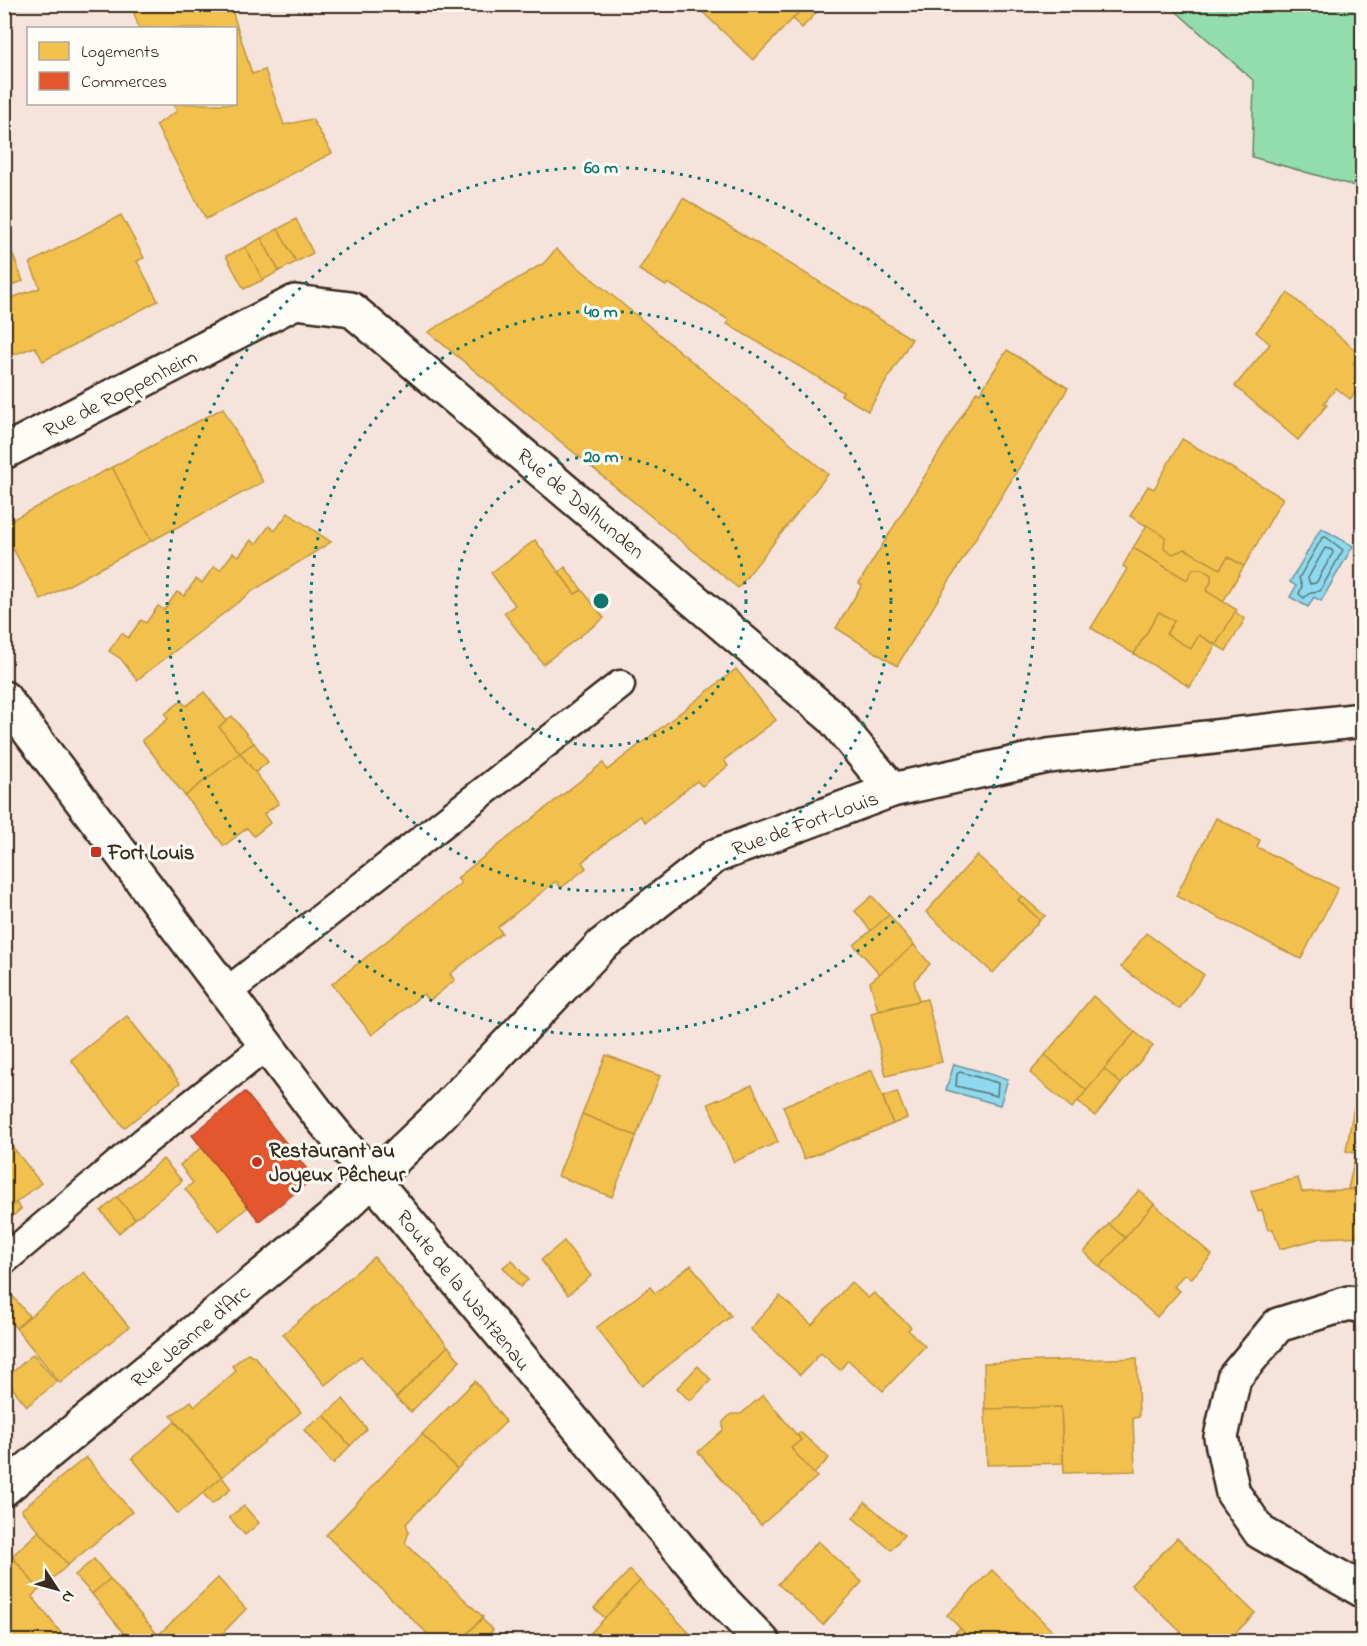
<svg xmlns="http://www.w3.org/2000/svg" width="1367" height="1646" viewBox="0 0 1367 1646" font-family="'Indie Flower',sans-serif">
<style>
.green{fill:#93dcab;stroke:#678364;stroke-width:1.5}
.water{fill:#8dd9ee;stroke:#6c939b;stroke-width:1.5}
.homes{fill:#f2c14e;stroke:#bb9440;stroke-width:1.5}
.shops{fill:#e4572e;stroke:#b14a29;stroke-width:1.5}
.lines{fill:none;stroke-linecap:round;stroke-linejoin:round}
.shore{stroke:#5c7071;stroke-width:1.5}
.service-casing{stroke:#3b2a1e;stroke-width:33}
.minor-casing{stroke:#3b2a1e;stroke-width:38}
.tertiary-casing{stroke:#3b2a1e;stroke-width:38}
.service{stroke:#fdfcf7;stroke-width:28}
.minor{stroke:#fdfcf7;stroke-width:33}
.tertiary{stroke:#fdfcf7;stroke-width:33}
.ring{fill:none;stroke:#0f766e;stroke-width:3;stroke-dasharray:3 6}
.poi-dot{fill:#c8321e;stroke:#fdfcf7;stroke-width:2}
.labels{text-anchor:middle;stroke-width:6;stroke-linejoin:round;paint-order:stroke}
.street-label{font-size:21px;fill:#3b2a1e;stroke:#fdfcf7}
.poi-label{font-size:21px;font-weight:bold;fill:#3b2a1e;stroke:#fdfcf7;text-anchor:start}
.centre{fill:#0f766e;stroke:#fdfcf7;stroke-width:3}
.ring-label{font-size:18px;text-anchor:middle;font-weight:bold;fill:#0f766e;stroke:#fdfcf7;stroke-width:6;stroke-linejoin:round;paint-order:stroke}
</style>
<rect width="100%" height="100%" fill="#f5e3dc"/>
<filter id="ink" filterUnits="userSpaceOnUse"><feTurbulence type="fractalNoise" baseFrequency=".0167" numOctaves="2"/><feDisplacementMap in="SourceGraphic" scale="12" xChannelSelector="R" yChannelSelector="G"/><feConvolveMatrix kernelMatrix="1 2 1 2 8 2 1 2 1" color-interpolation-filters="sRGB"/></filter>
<g filter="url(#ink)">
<polygon class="green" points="1169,5 1362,5 1362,188 1252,157 1254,81"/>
<g class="water">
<polygon points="1321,528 1353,546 1321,601 1314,597 1308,607 1290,597 1296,586 1290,582"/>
<polygon points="954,1064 1008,1079 1000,1105 946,1090"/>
</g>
<g class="homes">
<polygon points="131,4 230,4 252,74 265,70 284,125 312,119 332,153 206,219 156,125 177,111 174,104 236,104 236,28 139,28"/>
<polygon points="694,4 807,4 753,60"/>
<polygon points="807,4 824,4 802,28 793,19"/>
<polygon points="4,197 13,220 4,224"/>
<polygon points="683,198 912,339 868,411 841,395 843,392 727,324 729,320 668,283 666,286 639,270"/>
<polygon points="121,215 144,258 137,261 158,301 43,361 35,347 4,358 4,291 8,299 40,288 30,263"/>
<polygon points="296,219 313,253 296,262 278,229"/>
<polygon points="278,229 296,262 279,271 261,238"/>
<polygon points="4,232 23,281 4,288"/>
<polygon points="261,238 279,271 263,280 245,247"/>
<polygon points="245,247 263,280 244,289 226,256"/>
<polygon points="556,249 828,474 738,588 428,332 544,263"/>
<polygon points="1288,293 1361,355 1353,363 1362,371 1362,385 1350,399 1336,388 1324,403 1327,405 1298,440 1235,386 1270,344 1256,332"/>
<polygon points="1007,350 1068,388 897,666 836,628 862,585 859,583 977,391 980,393"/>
<polygon points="223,408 263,482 151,541 112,467"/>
<polygon points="1182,439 1283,498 1244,566 1228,557 1220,569 1185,549 1173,554 1164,548 1165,537 1130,516 1148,486 1154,489"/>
<polygon points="112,467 151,541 41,600 4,532 4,524"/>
<polygon points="288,513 331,542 254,590 137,680 121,659 109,651 122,633 128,638 141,620 146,623 158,606 164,610 177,592 184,596 196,579 202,583 214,566 220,570 233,553 239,556 251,540 256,544 269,526 275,531"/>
<polygon points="1147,525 1165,537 1164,548 1173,554 1185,549 1220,569 1228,557 1244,566 1223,602 1206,591 1211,582 1211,575 1202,569 1193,569 1187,580 1133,548"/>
<polygon points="535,540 575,594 582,590 604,618 543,664 504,613 515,605 491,573"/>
<polygon points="1133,548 1187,580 1193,569 1202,569 1211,575 1211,582 1206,591 1237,610 1216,645 1199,635 1191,649 1166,634 1174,621 1159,612 1134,654 1091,628 1127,569 1123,566"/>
<polygon points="565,567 582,590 575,594 559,572"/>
<polygon points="1159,612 1174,621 1166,634 1191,649 1199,635 1216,645 1190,687 1134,654"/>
<polygon points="1235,612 1245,619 1226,651 1216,645"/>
<polygon points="736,669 776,720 724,760 728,766 702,786 697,781 645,822 640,816 582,862 586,868 561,888 556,881 498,927 502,933 450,974 455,980 429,1001 423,994 372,1035 332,984 461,883 457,878 603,763 607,770"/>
<polygon points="204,692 227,721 219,727 240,753 185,796 142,740 168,719 165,714 181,701 186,706"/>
<polygon points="232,716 254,743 240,753 219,727"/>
<polygon points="254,743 268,762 255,773 240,753"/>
<polygon points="240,753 279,803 264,814 270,823 254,836 247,828 224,846 185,796"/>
<polygon points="1216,818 1260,840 1257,847 1338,888 1301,959 1176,896"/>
<polygon points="977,855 1022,896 1018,900 1040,920 993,973 926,912"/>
<polygon points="872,896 889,915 871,931 855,911"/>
<polygon points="1022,896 1045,916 1040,920 1018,900"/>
<polygon points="889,915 914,945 880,974 854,945"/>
<polygon points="1146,933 1204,975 1179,1009 1121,967"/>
<polygon points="914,945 930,964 914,981 919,1001 878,1010 870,982"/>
<polygon points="1093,996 1135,1032 1087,1091 1045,1055"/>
<polygon points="927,999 942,1062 886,1076 871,1013"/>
<polygon points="127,1016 180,1083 124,1128 71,1060"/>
<polygon points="1135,1032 1153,1046 1121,1084 1104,1069"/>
<polygon points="606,1055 660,1076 636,1136 582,1114"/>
<polygon points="1045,1055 1087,1091 1072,1108 1030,1073"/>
<polygon points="1104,1069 1121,1084 1095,1116 1078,1101"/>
<polygon points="872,1070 893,1124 804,1159 783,1106"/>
<polygon points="752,1085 778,1142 734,1162 708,1104"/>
<polygon points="897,1092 907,1118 893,1124 883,1097"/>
<polygon points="1354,1107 1362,1109 1362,1155 1346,1151"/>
<polygon points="582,1114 636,1136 612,1197 558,1176"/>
<polygon points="4,1136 41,1183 4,1212"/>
<polygon points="202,1147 248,1207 219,1231 185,1189 193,1183 180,1165"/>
<polygon points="1356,1153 1362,1155 1362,1189 1348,1189"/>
<polygon points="163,1159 182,1181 135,1219 117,1197"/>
<polygon points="1298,1178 1302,1192 1362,1189 1362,1236 1321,1238 1280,1249 1273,1229 1268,1230 1262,1210 1258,1211 1251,1191"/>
<polygon points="1139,1190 1154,1204 1125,1238 1109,1224"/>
<polygon points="117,1197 135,1219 119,1233 101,1211"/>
<polygon points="16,1203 21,1209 8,1220 4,1212"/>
<polygon points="1154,1204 1212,1255 1191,1279 1185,1274 1180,1279 1174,1287 1180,1291 1157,1317 1100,1267"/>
<polygon points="1109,1224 1125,1238 1100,1267 1084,1252"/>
<polygon points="564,1241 591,1276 568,1295 541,1260"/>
<polygon points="374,1257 448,1346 396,1398 361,1356 325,1385 283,1334"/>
<polygon points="512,1260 528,1280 520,1287 503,1267"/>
<polygon points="691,1265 731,1316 642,1386 596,1328 650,1287 655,1293"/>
<polygon points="84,1272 129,1327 60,1383 16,1328"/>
<polygon points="851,1282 868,1298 874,1293 911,1327 908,1330 925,1346 883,1391 848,1360 840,1370 821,1353 800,1375 750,1329 780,1296 812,1325"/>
<polygon points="6,1288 29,1316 16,1328 4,1314"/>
<polygon points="448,1346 460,1361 411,1412 396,1398"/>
<polygon points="248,1353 255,1357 301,1412 222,1477 171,1416 191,1401 195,1406 236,1371 232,1366"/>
<polygon points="33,1354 57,1382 27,1406 5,1379"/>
<polygon points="1137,1358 1139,1417 1133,1418 1135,1471 1064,1473 1061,1407 985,1409 984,1363"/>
<polygon points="698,1366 711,1380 690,1401 677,1388"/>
<polygon points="475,1381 506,1422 457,1469 422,1434"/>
<polygon points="763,1395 801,1440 791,1448 817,1477 761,1525 698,1452 723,1430 723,1422 731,1414 741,1414"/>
<polygon points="343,1399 367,1429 350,1446 324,1415"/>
<polygon points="1061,1407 1063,1463 987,1465 985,1409"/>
<polygon points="324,1415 350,1446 333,1464 304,1430"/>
<polygon points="175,1422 222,1477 178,1514 132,1458"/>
<polygon points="800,1432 829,1458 814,1474 791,1448 801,1440 797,1434"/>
<polygon points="422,1434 457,1469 406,1524 409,1532 405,1543 483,1617 459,1642 436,1642 326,1535"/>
<polygon points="86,1457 132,1512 68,1565 21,1510"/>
<polygon points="222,1477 231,1489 212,1504 203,1493"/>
<polygon points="865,1502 904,1535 891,1550 853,1518"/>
<polygon points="244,1506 259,1523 245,1535 229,1517"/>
<polygon points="39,1531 68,1565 39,1590 12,1556"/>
<polygon points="1177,1538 1255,1613 1227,1642 1182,1642 1177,1637 1181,1632 1131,1585"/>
<polygon points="818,1541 862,1582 823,1625 778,1584"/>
<polygon points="12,1556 39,1590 32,1596 68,1642 4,1642 4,1562"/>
<polygon points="94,1559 110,1579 92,1594 75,1575"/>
<polygon points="630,1570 640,1581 605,1618 594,1608"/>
<polygon points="992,1570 1063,1642 973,1642 960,1628 947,1615"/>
<polygon points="218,1578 246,1609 214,1642 151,1642"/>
<polygon points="110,1579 158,1635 151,1642 131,1642 92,1594"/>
<polygon points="640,1581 694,1638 690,1642 582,1642"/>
<polygon points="482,1619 493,1630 483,1642 459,1642"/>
<polygon points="960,1628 973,1642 946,1642"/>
<polygon points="83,1633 90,1642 72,1642"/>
</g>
<polygon class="shops" points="245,1092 314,1178 259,1221 192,1135"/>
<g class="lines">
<g class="shore">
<polygon points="1326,537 1343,550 1320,591 1311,592 1304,598 1299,594 1302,586 1299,578 1322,538"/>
<polygon points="1325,548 1332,550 1333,553 1316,583 1310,584 1308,578"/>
<polygon points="960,1072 998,1083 997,1096 956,1086 957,1074"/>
</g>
<defs>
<g id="service">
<polyline points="227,992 620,685"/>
<polyline points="4,1260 144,1142 266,1046"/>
</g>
<g id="minor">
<polyline points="4,452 295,302 351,309 833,718 892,790"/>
<polyline points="1362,1306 1349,1303 1278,1325 1234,1378 1221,1437 1233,1493 1260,1532 1362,1590"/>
<polyline points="4,1489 332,1218 437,1118 602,945 715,856 892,790 1048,756 1362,720"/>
</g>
<polyline id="tertiary" points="4,698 319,1115 723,1601 763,1642"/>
</defs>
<use href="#service" class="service-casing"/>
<use href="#minor" class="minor-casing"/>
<use href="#tertiary" class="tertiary-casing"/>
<use href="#service" class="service"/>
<use href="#minor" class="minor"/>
<use href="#tertiary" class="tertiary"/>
</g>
</g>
<g class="ring">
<circle cx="601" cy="601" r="145"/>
<circle cx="601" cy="601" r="290"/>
<circle cx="601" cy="601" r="434"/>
</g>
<g class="poi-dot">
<rect x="90" y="846" width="12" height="12" rx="3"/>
<circle cx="257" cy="1162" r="6"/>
</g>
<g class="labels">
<g class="street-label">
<text transform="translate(120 393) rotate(-27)" y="7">Rue de Roppenheim</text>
<text transform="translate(581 503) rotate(40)" y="7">Rue de Dalhunden</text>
<text transform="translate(805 823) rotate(-20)" y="7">Rue de Fort-Louis</text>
<text transform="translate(464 1290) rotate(51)" y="7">Route de la Wantzenau</text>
<text transform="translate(190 1336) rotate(-40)" y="7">Rue Jeanne d'Arc</text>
</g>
<g class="poi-label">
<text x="108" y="859">Fort Louis</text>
<text x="269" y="1157">Restaurant au<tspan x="269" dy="24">Joyeux Pêcheur</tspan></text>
</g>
</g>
<circle cx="601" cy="601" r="9" class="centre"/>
<g class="ring-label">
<text x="601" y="173">60 m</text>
<text x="601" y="317">40 m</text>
<text x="601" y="462">20 m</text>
</g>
<rect width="1367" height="1646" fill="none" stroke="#fdfcf7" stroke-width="24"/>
<rect x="12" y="12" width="1343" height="1622" fill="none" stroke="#3b2a1e" stroke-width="2" filter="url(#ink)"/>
<rect x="27" y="27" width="210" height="78" fill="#fdfcf7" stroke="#afa8a0" stroke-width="1.5"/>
<rect x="39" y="42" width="30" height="18" fill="#f2c14e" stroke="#afa8a0" stroke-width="1.5"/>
<text x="81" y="57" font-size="18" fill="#3b2a1e">Logements</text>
<rect x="39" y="72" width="30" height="18" fill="#e4572e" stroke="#afa8a0" stroke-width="1.5"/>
<text x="81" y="87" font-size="18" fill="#3b2a1e">Commerces</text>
<g transform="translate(57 1589) rotate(126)" stroke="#fdfcf7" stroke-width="4.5" paint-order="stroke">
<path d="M0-4.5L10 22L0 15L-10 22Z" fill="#3b2a1e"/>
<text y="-9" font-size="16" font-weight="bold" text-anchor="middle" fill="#3b2a1e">N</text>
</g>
</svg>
